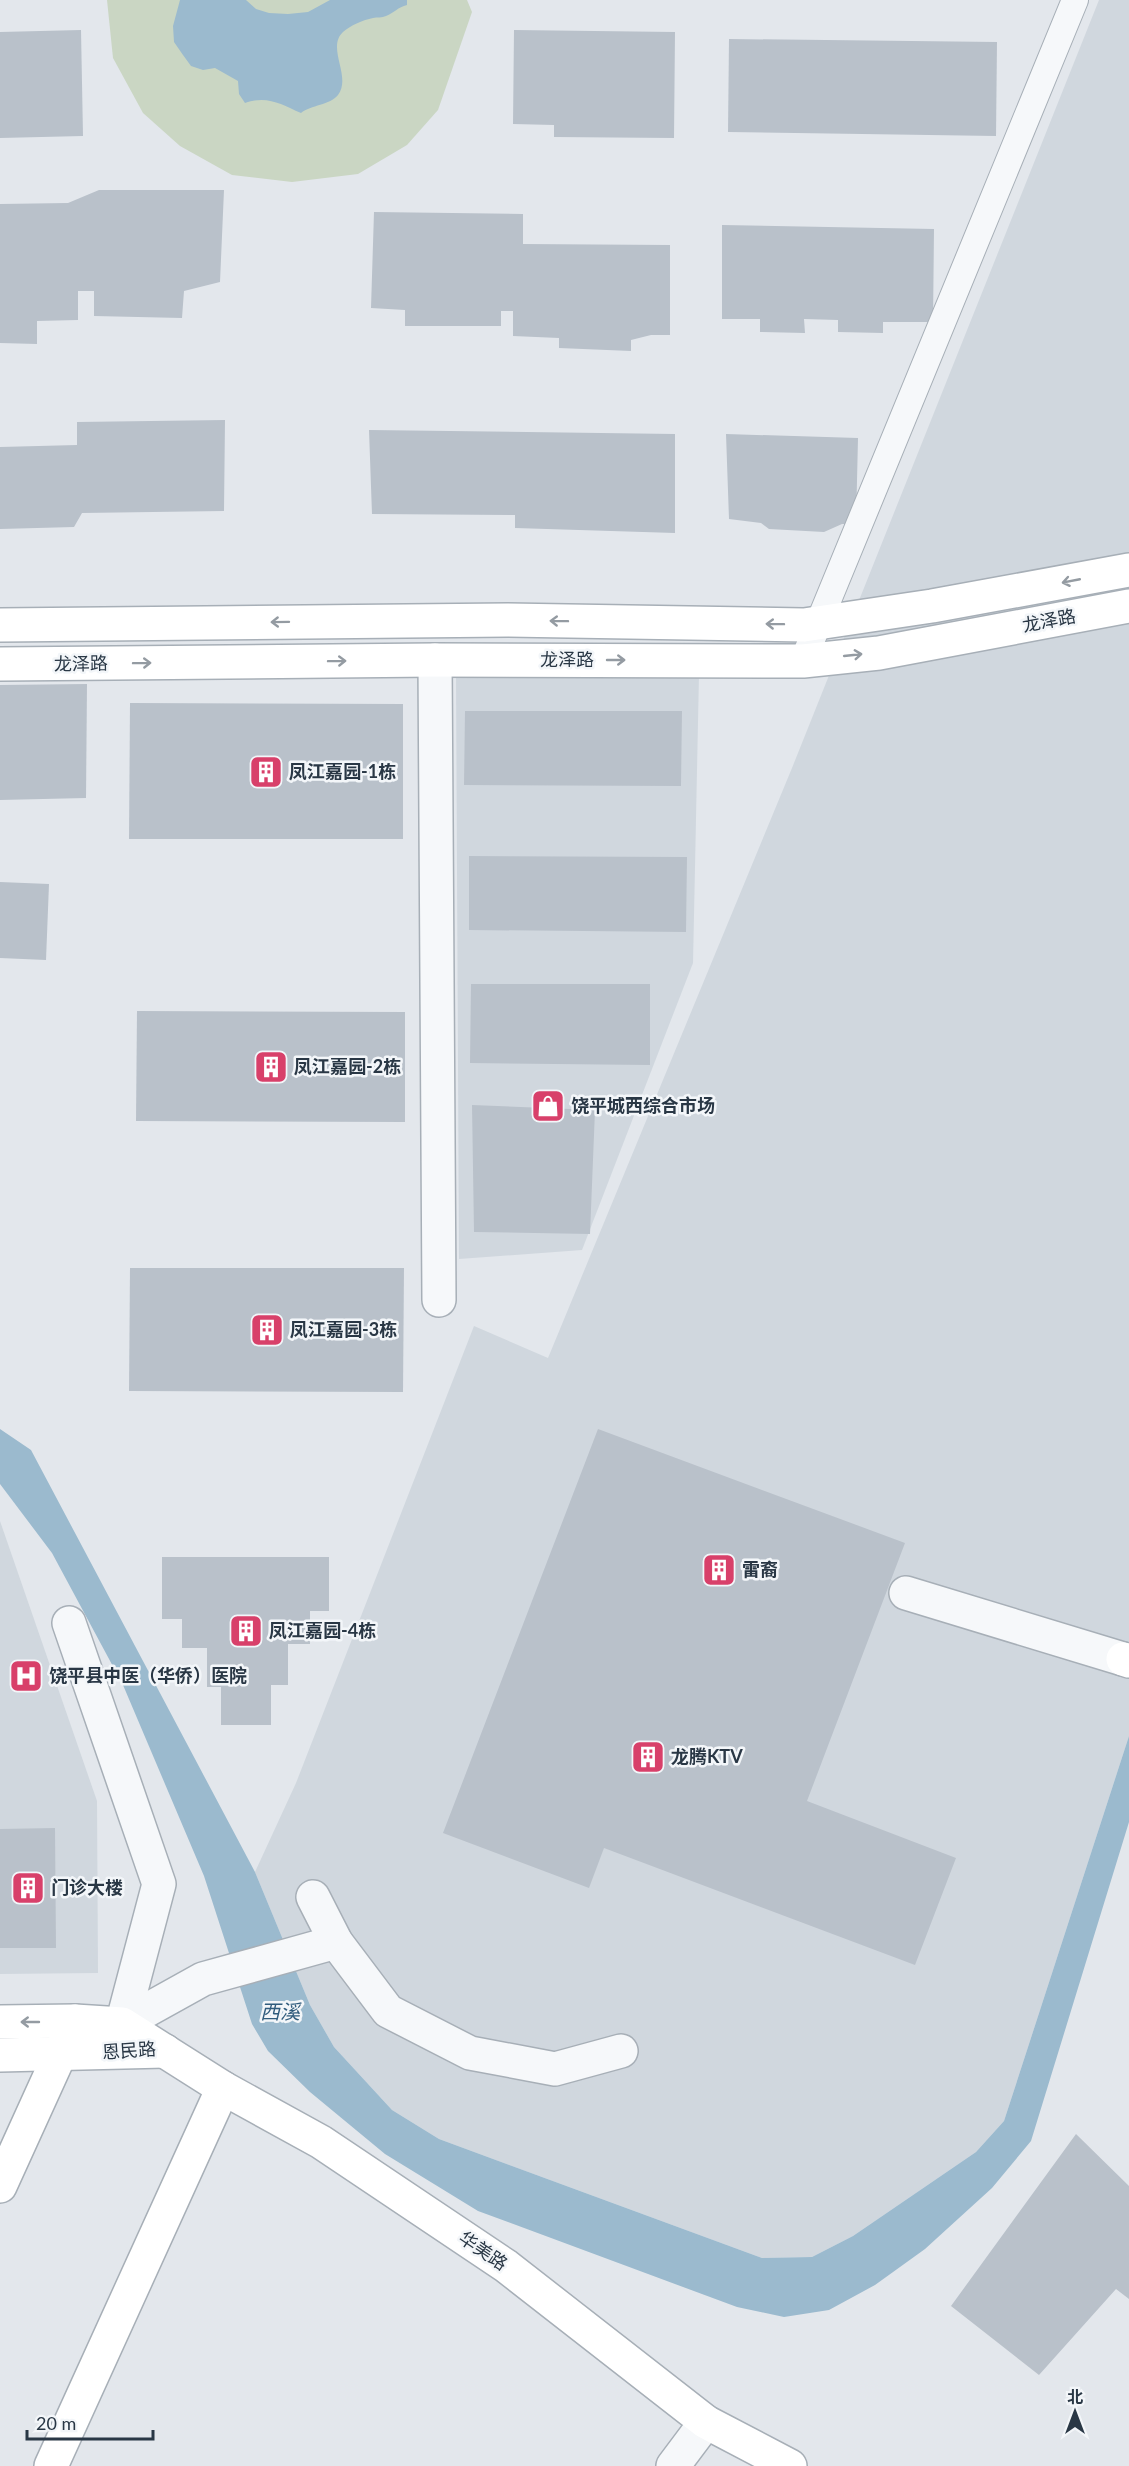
<svg xmlns="http://www.w3.org/2000/svg" width="1129" height="2466" viewBox="0 0 1129 2466" font-family="Lato,'Noto Sans SC',sans-serif">
<style>
.built{fill:#d0d7de}
.green{fill:#cad6c3}
.water{fill:#9bbace}
.building{fill:#b9c1ca}
.lines{fill:none;stroke-linecap:round;stroke-linejoin:round}
.lane-casing{stroke:#a7afb7;stroke-width:28}
.street-casing{stroke:#a7afb7;stroke-width:36}
.secondary-casing{stroke:#a7afb7;stroke-width:36}
.lane{stroke:#f6f8fa;stroke-width:26}
.street{stroke:#f6f8fa;stroke-width:33}
.secondary{stroke:#fff;stroke-width:33}
.oneway{stroke:#949ba2}
.labels{text-anchor:middle;stroke-width:5;stroke-linejoin:round;paint-order:stroke}
.street-label{font-size:18px;fill:#293745;stroke:#f3f6f9}
.poi-label{font-size:18px;font-weight:bold;fill:#293745;stroke:#f3f6f9;text-anchor:start}
.water-label{font-size:20px;font-style:italic;fill:#305c7d;stroke:#f3f6f9}
</style>
<rect width="100%" height="100%" fill="#e3e7ec"/>
<g class="built">
<polygon points="1099,0 1129,0 1129,1736 1004,2121 976,2152 853,2236 812,2257 762,2258 439,2139 392,2110 334,2047 310,2005 255,1872 296,1783 474,1326 548,1358 792,768"/>
<polygon points="456,674 699,674 693,963 582,1250 459,1259"/>
<polygon points="0,1521 97,1801 98,1973 0,1974"/>
</g>
<polygon class="green" points="107,0 467,0 472,12 438,110 407,145 358,174 292,182 232,175 180,146 143,113 113,58"/>
<g class="water">
<path d="M180 0H246L256 9 269 13 288 14 308 12 330 0H407V5C398 7 394 13 386 16 382 18 377 17 373 18 363 20 351 25 343 32 326 48 352 76 338 95 330 105 311 105 301 113 281 104 267 95 245 103L239 94 238 81 215 68 203 70 191 66 183 55 174 42 173 26Z"/>
<polygon points="0,1429 31,1450 255,1872 310,2005 334,2047 392,2110 439,2139 762,2258 812,2257 853,2236 976,2152 1004,2121 1129,1736 1129,1822 1031,2141 992,2188 925,2249 875,2285 829,2310 784,2317 737,2307 478,2211 385,2154 310,2092 268,2051 252,2024 204,1876 123,1685 52,1553 0,1484"/>
</g>
<g class="building">
<polygon points="81,30 83,136 0,138 0,32"/>
<polygon points="514,30 675,32 674,138 554,137 554,125 513,124"/>
<polygon points="729,39 997,42 996,136 728,132"/>
<polygon points="99,190 224,190 220,282 184,291 182,318 94,316 94,291 78,291 78,320 37,321 37,344 0,343 0,204 68,203"/>
<polygon points="374,212 523,214 523,244 670,245 670,335 651,335 631,340 631,351 559,348 559,338 513,336 513,311 501,311 501,326 405,326 405,310 371,308"/>
<polygon points="722,225 934,229 933,322 883,322 883,333 838,332 838,320 804,319 805,333 760,332 760,319 722,319"/>
<polygon points="225,420 224,511 82,513 74,527 0,529 0,447 77,445 77,422"/>
<polygon points="369,430 675,434 675,533 515,528 515,515 372,514"/>
<polygon points="726,434 858,438 856,524 842,524 824,532 769,529 761,523 729,519"/>
<polygon points="87,684 86,798 0,800 0,685"/>
<polygon points="130,703 403,704 403,839 129,839"/>
<polygon points="465,711 682,711 681,786 464,785"/>
<polygon points="469,856 687,857 686,932 469,930"/>
<polygon points="0,882 49,884 46,960 0,958"/>
<polygon points="471,984 650,984 650,1065 470,1063"/>
<polygon points="137,1011 405,1012 405,1122 136,1121"/>
<polygon points="472,1105 595,1110 590,1234 474,1232"/>
<polygon points="130,1268 404,1268 403,1392 129,1391"/>
<polygon points="598,1429 905,1543 807,1801 956,1858 915,1965 604,1848 589,1888 443,1833"/>
<polygon points="162,1557 329,1557 329,1611 310,1611 310,1644 288,1644 288,1685 271,1685 271,1725 221,1725 221,1687 207,1687 207,1648 182,1648 182,1619 162,1619"/>
<polygon points="55,1828 56,1948 0,1948 0,1829"/>
<polygon points="1076,2134 1129,2186 1129,2299 1116,2289 1039,2375 951,2306"/>
</g>
<g class="lines">
<defs>
<polyline id="lane" points="803,661 1075,0"/>
<g id="street">
<polyline points="435,660 439,1300"/>
<polyline points="906,1593 1123,1659"/>
<polyline points="69,1623 159,1884 122,2024"/>
<polyline points="313,1897 336,1942 388,2011 470,2053 555,2069 621,2051"/>
<polyline points="122,2024 203,1979 336,1942"/>
<polyline points="673,2466 706,2422"/>
</g>
<g id="secondary">
<polyline points="0,625 508,620 804,625 932,606 1129,570"/>
<polyline points="0,664 435,660 803,661 879,653 1129,606"/>
<polyline points="1123,1659 1129,1661"/>
<polyline points="0,2022 75,2021 122,2024 223,2088 321,2142 506,2266 706,2422 790,2466"/>
<polyline points="0,2055 165,2051"/>
<polyline points="0,2186 75,2021"/>
<polyline points="51,2466 223,2088"/>
</g>
</defs>
<use href="#lane" class="lane-casing"/>
<use href="#street" class="street-casing"/>
<use href="#secondary" class="secondary-casing"/>
<use href="#lane" class="lane"/>
<use href="#street" class="street"/>
<use href="#secondary" class="secondary"/>
</g>
<defs><path id="oneway-shaft" d="M-6 0H5M1.5-3L5.5 0L1.5 3" fill="none" stroke-width="1.6" stroke-linecap="round" stroke-linejoin="round" transform="scale(1.5)"/></defs>
<g class="oneway">
<use href="#oneway-shaft" transform="translate(1071 581) rotate(169)"/>
<use href="#oneway-shaft" transform="translate(559 621) rotate(-179)"/>
<use href="#oneway-shaft" transform="translate(280 622) rotate(179)"/>
<use href="#oneway-shaft" transform="translate(775 624) rotate(-179)"/>
<use href="#oneway-shaft" transform="translate(853 655) rotate(-6)"/>
<use href="#oneway-shaft" transform="translate(616 660)"/>
<use href="#oneway-shaft" transform="translate(337 661) rotate(-1)"/>
<use href="#oneway-shaft" transform="translate(142 663) rotate(-1)"/>
<use href="#oneway-shaft" transform="translate(30 2022) rotate(180)"/>
</g>
<defs>
<symbol id="building-square" viewBox="-11 -11 22 22"><rect x="-9" y="-9" width="18" height="18" rx="4" fill="#d8406a" stroke="#f3f6f9"/><path d="M-4-6H4V6H1V3H-1V6H-4ZM-2.5-4.3h1.7v1.8h-1.7ZM.8-4.3h1.7v1.8H.8ZM-2.5-1h1.7V.8h-1.7ZM.8-1h1.7V.8H.8Z" fill="#fff"/></symbol>
<symbol id="shop-square" viewBox="-11 -11 22 22"><rect x="-9" y="-9" width="18" height="18" rx="4" fill="#d8406a" stroke="#f3f6f9"/><path d="M-5-2.5h2.3a2.7 3.5 0 0 1 5.4 0H5L5.5 6h-11ZM-1.5-2.5h3a1.5 2.3 0 0 0-3 0Z" fill="#fff"/></symbol>
<symbol id="hospital-square" viewBox="-11 -11 22 22"><rect x="-9" y="-9" width="18" height="18" rx="4" fill="#d8406a" stroke="#f3f6f9"/><path d="M-5-5h3v3.5h4V-5h3V5h-3V1.5h-4V5h-3Z" fill="#fff"/></symbol>
</defs>
<g fill-rule="evenodd">
<use href="#building-square" x="247" y="753" width="38" height="38"/>
<use href="#building-square" x="252" y="1048" width="38" height="38"/>
<use href="#shop-square" x="529" y="1087" width="38" height="38"/>
<use href="#building-square" x="248" y="1311" width="38" height="38"/>
<use href="#building-square" x="700" y="1551" width="38" height="38"/>
<use href="#building-square" x="227" y="1612" width="38" height="38"/>
<use href="#hospital-square" x="7" y="1657" width="38" height="38"/>
<use href="#building-square" x="629" y="1738" width="38" height="38"/>
<use href="#building-square" x="9" y="1869" width="38" height="38"/>
</g>
<g class="labels">
<g class="street-label">
<text transform="translate(1049 621) rotate(-11)" y="6">龙泽路</text>
<text x="567" y="666">龙泽路</text>
<text transform="translate(81 664) rotate(-1)" y="6">龙泽路</text>
<text transform="translate(129 2051) rotate(-4)" y="6">恩民路</text>
<text transform="translate(483 2251) rotate(34)" y="6">华美路</text>
</g>
<g class="poi-label">
<text x="289" y="778">凤江嘉园-1栋</text>
<text x="294" y="1073">凤江嘉园-2栋</text>
<text x="571" y="1112">饶平城西综合市场</text>
<text x="290" y="1336">凤江嘉园-3栋</text>
<text x="742" y="1576">雷裔</text>
<text x="269" y="1637">凤江嘉园-4栋</text>
<text x="49" y="1682">饶平县中医（华侨）医院</text>
<text x="671" y="1763">龙腾KTV</text>
<text x="51" y="1894">门诊大楼</text>
</g>
<g class="water-label">
<text x="280" y="2019">西溪</text>
</g>
</g>
<g transform="translate(1075 2412)" stroke="#f3f6f9" stroke-width="4.5" paint-order="stroke">
<path d="M0-4.5L10 22L0 15L-10 22Z" fill="#293745"/>
<text y="-9" font-size="16" font-weight="bold" text-anchor="middle" fill="#293745">北</text>
</g>
<path d="M27 2430v9h126v-9" fill="none" stroke="#293745" stroke-width="3"/>
<text x="36" y="2430" font-size="18" fill="#293745" stroke="#f3f6f9" stroke-width="4.5" paint-order="stroke">20 m</text>
</svg>
